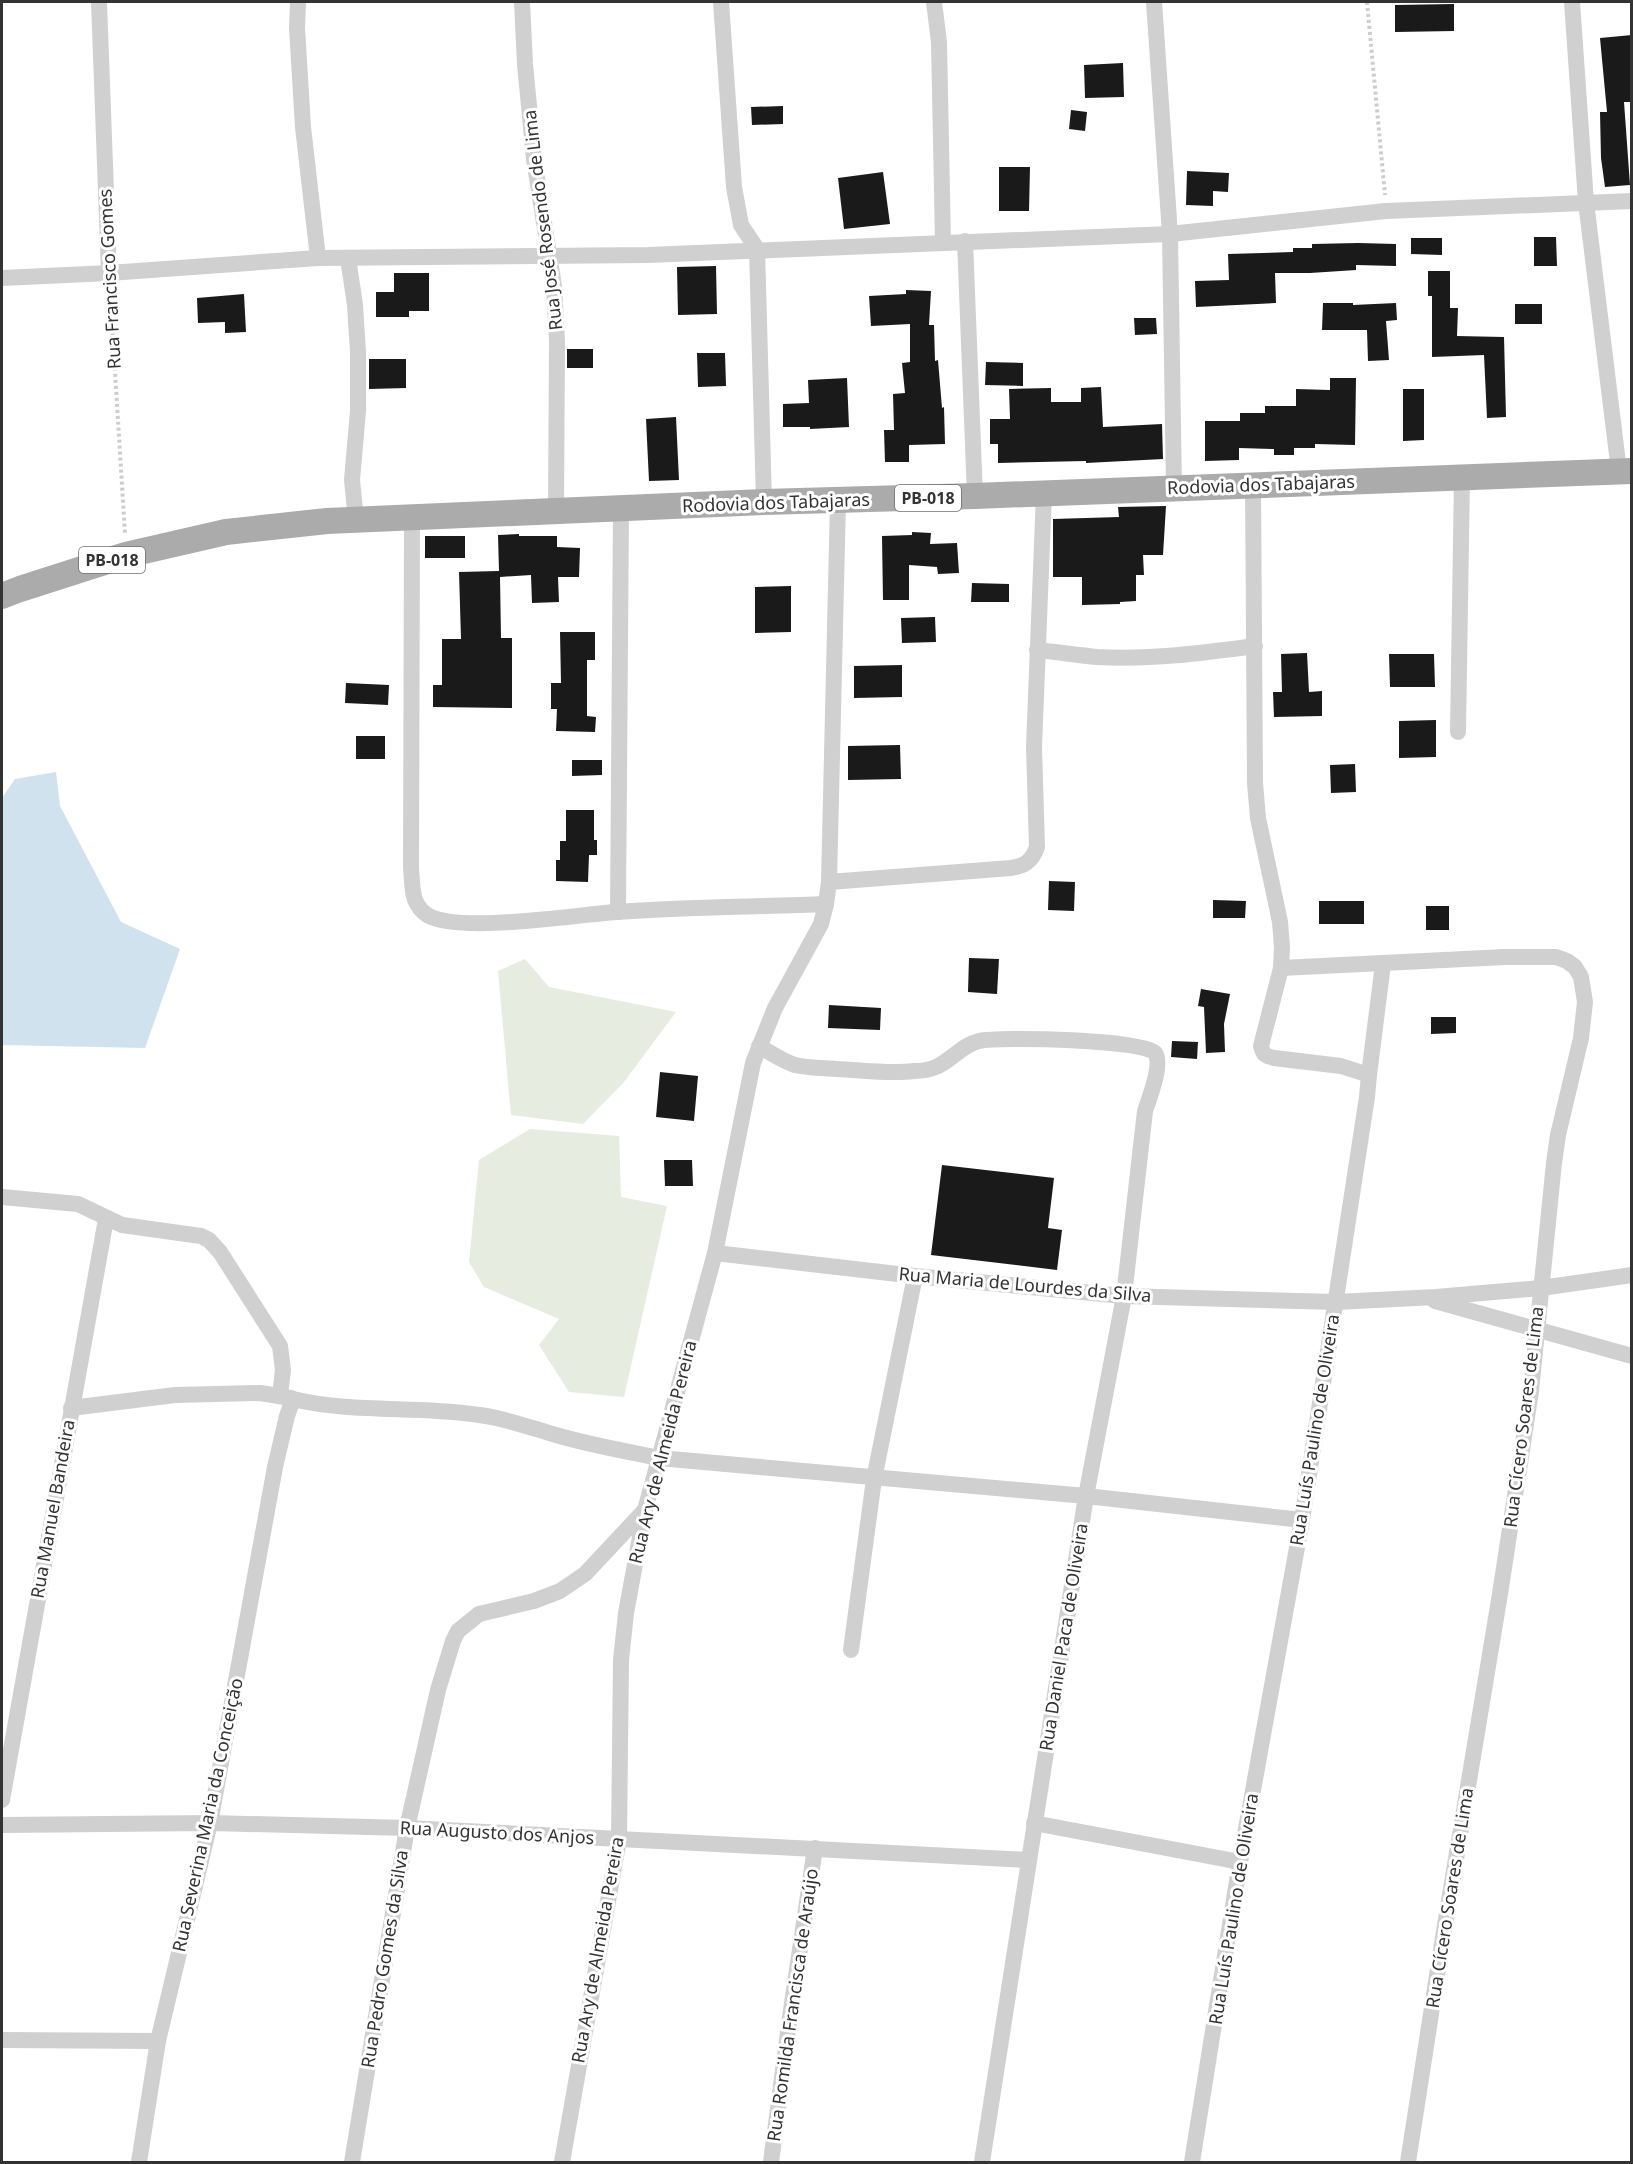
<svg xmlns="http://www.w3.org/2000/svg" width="1633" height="2164" viewBox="0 0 1633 2164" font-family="'Noto Sans',sans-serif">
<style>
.green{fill:#e6ecdf}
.water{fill:#cfe2ee}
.building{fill:#1a1a1a}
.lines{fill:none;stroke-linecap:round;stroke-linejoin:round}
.path{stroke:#cdcdcd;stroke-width:4;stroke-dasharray:3 3;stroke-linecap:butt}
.street{stroke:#d0d0d0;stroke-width:16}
.primary{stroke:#ababab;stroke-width:26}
.labels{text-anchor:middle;stroke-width:6;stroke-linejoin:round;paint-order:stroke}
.shield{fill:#fff;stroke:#707070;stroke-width:1.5}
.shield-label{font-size:16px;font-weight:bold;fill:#333}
.street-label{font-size:18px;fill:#333;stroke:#fff}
</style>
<rect width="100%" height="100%" fill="#fff"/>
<g class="green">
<polygon points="525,959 549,987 676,1012 624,1082 583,1124 511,1115 498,971"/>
<polygon points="530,1129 619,1136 621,1197 667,1206 624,1397 569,1392 539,1345 559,1319 484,1287 469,1262 479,1160"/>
</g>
<polygon class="water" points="56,772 60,806 121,922 180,949 145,1048 2,1045 2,798 15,779"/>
<g class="building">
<polygon points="1454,4 1454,31 1395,32 1395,5"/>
<polygon points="1632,35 1632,102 1624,102 1630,185 1605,187 1601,158 1600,112 1607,112 1600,38"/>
<polygon points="1123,63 1124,97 1085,98 1084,65"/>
<polygon points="783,106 783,124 752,125 751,107"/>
<polygon points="1071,110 1087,112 1085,131 1069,129"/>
<polygon points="999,167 1030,167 1029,211 999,211"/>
<polygon points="1187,171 1229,173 1228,192 1213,191 1213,206 1186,205"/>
<polygon points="883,172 890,224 844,229 838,178"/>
<polygon points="1534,237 1556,237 1557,266 1534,266"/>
<polygon points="1411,238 1442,238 1442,255 1411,254"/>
<polygon points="1358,243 1396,244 1396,266 1356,265 1356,270 1310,273 1275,273 1276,303 1196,307 1195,281 1229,280 1228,254 1293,252 1293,248 1312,248 1312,244"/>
<polygon points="716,266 717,314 678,315 677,267"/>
<polygon points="1428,271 1450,271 1450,308 1458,308 1457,336 1504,337 1506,417 1487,418 1484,355 1432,357 1432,296 1428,296"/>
<polygon points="394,273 429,273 429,311 409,311 409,317 376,317 376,292 394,292"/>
<polygon points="906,290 931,291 929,325 934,325 935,361 938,360 942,408 944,407 945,444 909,445 909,462 885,462 884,430 894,430 893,394 905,393 902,363 910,362 910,324 871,326 869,296 906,294"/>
<polygon points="244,294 246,332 225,333 225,322 198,323 197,298"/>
<polygon points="1323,303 1353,303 1353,305 1396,303 1397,320 1386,321 1389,360 1368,361 1367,330 1322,330"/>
<rect x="1515" y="304" width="27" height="20"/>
<polygon points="1134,318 1156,318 1157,334 1135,335"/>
<rect x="567" y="349" width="26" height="19"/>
<polygon points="697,353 725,353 726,386 698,387"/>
<polygon points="369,359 406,359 406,388 369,389"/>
<polygon points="986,362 1023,363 1023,386 985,385"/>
<polygon points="847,378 849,427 810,429 810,427 783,427 783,404 809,403 808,380"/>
<polygon points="1330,378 1356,378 1355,445 1315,444 1315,448 1294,448 1294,455 1274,455 1274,449 1239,448 1239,460 1205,461 1205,421 1240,421 1240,413 1265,413 1265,406 1296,406 1296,389 1330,390"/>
<polygon points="1101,387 1103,427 1162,424 1163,459 1086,463 1086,461 998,463 998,444 990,444 990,419 1010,419 1009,389 1051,388 1051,402 1081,402 1081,388"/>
<polygon points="1403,389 1424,389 1424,440 1403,441"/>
<polygon points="676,417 679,480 649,481 646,419"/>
<polygon points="1166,506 1163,555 1143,555 1144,575 1136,575 1136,601 1120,602 1120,604 1082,605 1082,577 1053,577 1053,519 1119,517 1118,507"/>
<polygon points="912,532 931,533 930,544 957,543 959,573 938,574 937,567 909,565 909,600 883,600 882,536 912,535"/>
<polygon points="519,534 519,536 557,536 557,547 580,548 579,577 558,577 559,602 532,603 531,575 500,577 501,638 512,638 512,708 433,707 433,685 442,685 442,639 461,639 459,572 499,571 498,535"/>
<rect x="425" y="536" width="40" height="22"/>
<polygon points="972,583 1009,584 1009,602 971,602"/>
<polygon points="791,586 791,632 755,633 755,587"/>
<polygon points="935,617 936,642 902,643 901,618"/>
<polygon points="560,632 595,632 595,660 587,660 587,716 596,717 595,732 556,731 557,709 551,709 551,683 561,683"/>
<polygon points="1307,653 1309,692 1322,691 1322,716 1274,717 1273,692 1282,692 1281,654"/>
<polygon points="1389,654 1434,654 1435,687 1390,687"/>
<polygon points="902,665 902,697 854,698 854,666"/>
<polygon points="346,683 389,685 388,705 345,703"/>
<polygon points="1436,720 1436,757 1399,758 1399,721"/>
<rect x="356" y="736" width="29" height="23"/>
<polygon points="900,745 901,779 848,780 848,746"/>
<polygon points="572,760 602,760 602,775 572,776"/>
<polygon points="1355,764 1356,792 1331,793 1330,765"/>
<polygon points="566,810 594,810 594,840 597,840 597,855 589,855 588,882 556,881 556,860 560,860 560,841 566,841"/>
<polygon points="1049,881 1075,882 1074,911 1048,910"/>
<polygon points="1213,900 1246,901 1245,918 1213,918"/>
<rect x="1319" y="901" width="45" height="23"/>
<rect x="1426" y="906" width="23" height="24"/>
<polygon points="969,958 999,959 997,994 968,992"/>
<polygon points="1201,989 1230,994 1224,1024 1225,1052 1206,1053 1204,1007 1198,1006"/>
<polygon points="829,1005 881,1008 880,1030 828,1028"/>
<polygon points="1431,1017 1456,1017 1456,1033 1431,1034"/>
<polygon points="1172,1041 1198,1042 1197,1059 1171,1057"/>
<polygon points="660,1072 698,1076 694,1121 656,1117"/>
<polygon points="664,1160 692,1160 693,1186 665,1186"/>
<polygon points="942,1165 1054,1178 1048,1228 1062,1230 1057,1270 931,1255"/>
</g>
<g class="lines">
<g class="path">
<polyline points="1367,2 1385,195"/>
<polyline points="110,290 125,534"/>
</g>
<g class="street">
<polyline points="99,2 109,273"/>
<polyline points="298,2 297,28 303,127 318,258"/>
<polyline points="522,2 525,64 534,159 554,286 557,341 556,511"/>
<polyline points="721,2 734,187 741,225 757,249 764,502"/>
<polyline points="934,2 939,42 943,242"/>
<polyline points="1154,2 1170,234 1174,489"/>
<polyline points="1572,2 1586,202 1619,471"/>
<polyline points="965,241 975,496"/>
<polyline points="348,258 355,305 358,352 358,411 352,480 356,520"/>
<polyline points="2,278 109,273 318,258 648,255 1170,234 1386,211 1632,201"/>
<path d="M412 518 411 868C413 887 410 905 429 916 462 933 574 915 616 912 686 907 756 907 826 904"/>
<path d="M1037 650C1057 652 1077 655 1097 657 1150 660 1203 653 1255 646"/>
<polyline points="1458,732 1462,477"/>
<path d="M829 882 1011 868C1025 866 1032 861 1037 847L1034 747 1044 493"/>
<polyline points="618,912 621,510"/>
<polyline points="1281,968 1505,957 1556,957 1567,961 1575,967 1581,977 1585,1002 1581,1038 1558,1135 1554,1163 1531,1391 1500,1594 1443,1937 1408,2162"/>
<path d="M759 1046C771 1053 782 1061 795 1065 808 1068 823 1068 836 1069 862 1070 889 1074 914 1071 922 1071 929 1070 936 1067 952 1060 962 1045 979 1041 1000 1036 1147 1040 1155 1053 1163 1064 1149 1099 1145 1111L1124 1296 1086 1496 982 2162"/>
<polyline points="1369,1075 1383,964"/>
<polyline points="2,1197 78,1204 122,1225 201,1236 209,1240 220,1252 280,1346 283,1370 280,1395"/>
<polyline points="715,1253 915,1276 1124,1296 1336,1302 1436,1297 1541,1288 1632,1275"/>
<polyline points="1435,1301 1632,1356"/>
<polyline points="71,1408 175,1395 260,1393 291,1398"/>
<polyline points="851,1650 874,1479 915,1276"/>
<polyline points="2,1800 106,1219"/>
<polyline points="1034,1823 1240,1862"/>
<polyline points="2,1825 210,1823 407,1828 1028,1860"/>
<polyline points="2,2040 158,2041"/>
<path d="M139 2162 158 2041 210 1823 275 1467 287 1416 293 1399C351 1413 413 1406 472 1414 501 1417 528 1427 556 1435 590 1445 625 1451 659 1458L1086 1496 1302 1520"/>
<polyline points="352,2162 407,1828 438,1690 453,1641 458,1631 479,1614 534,1601 560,1591 585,1574 645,1510"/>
<polyline points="562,2162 619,1839 621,1660 626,1613 645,1510 715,1253 753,1063 775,1008 821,924 826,904 829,882 838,501"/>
<polyline points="771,2162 790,2017 815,1848"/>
<path d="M1192 2162 1240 1862 1302 1520 1367 1097 1369 1075 1341 1066 1274 1058C1266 1056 1263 1055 1261 1046L1281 968 1282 947 1280 922 1258 818 1255 783 1253 485"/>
</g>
<polyline class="primary" points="2,596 20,589 126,555 226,532 327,521 764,502 975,496 1632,471"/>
</g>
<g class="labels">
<g class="shield">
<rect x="895" y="485" width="66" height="26" rx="4.5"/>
<rect x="79" y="547" width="66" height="26" rx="4.5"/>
</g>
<g class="shield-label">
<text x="928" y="504">PB-018</text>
<text x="112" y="566">PB-018</text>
</g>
<g class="street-label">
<text transform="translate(543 220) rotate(-97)" y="6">Rua José Rosendo de Lima</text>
<text transform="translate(110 279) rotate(-93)" y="6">Rua Francisco Gomes</text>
<text transform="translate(1261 485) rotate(-2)" y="6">Rodovia dos Tabajaras</text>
<text transform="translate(776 503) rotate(-2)" y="6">Rodovia dos Tabajaras</text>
<text transform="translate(1025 1285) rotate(5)" y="6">Rua Maria de Lourdes da Silva</text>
<text transform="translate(1524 1417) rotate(-83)" y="6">Rua Cícero Soares de Lima</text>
<text transform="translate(1315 1430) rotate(-81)" y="6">Rua Luís Paulino de Oliveira</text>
<text transform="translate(663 1452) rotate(-76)" y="6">Rua Ary de Almeida Pereira</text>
<text transform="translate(53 1509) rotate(-80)" y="6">Rua Manuel Bandeira</text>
<text transform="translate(1064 1637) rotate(-81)" y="6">Rua Daniel Paca de Oliveira</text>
<text transform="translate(208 1815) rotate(-78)" y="6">Rua Severina Maria da Conceição</text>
<text transform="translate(497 1833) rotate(3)" y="6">Rua Augusto dos Anjos</text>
<text transform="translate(1450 1898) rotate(-81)" y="6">Rua Cícero Soares de Lima</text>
<text transform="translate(1234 1909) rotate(-81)" y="6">Rua Luís Paulino de Oliveira</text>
<text transform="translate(598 1950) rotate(-80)" y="6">Rua Ary de Almeida Pereira</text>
<text transform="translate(385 1959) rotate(-81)" y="6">Rua Pedro Gomes da Silva</text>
<text transform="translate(793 2005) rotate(-82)" y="6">Rua Romilda Francisca de Araújo</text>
</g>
</g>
<rect width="1633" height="2164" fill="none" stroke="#333333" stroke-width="6"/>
</svg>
